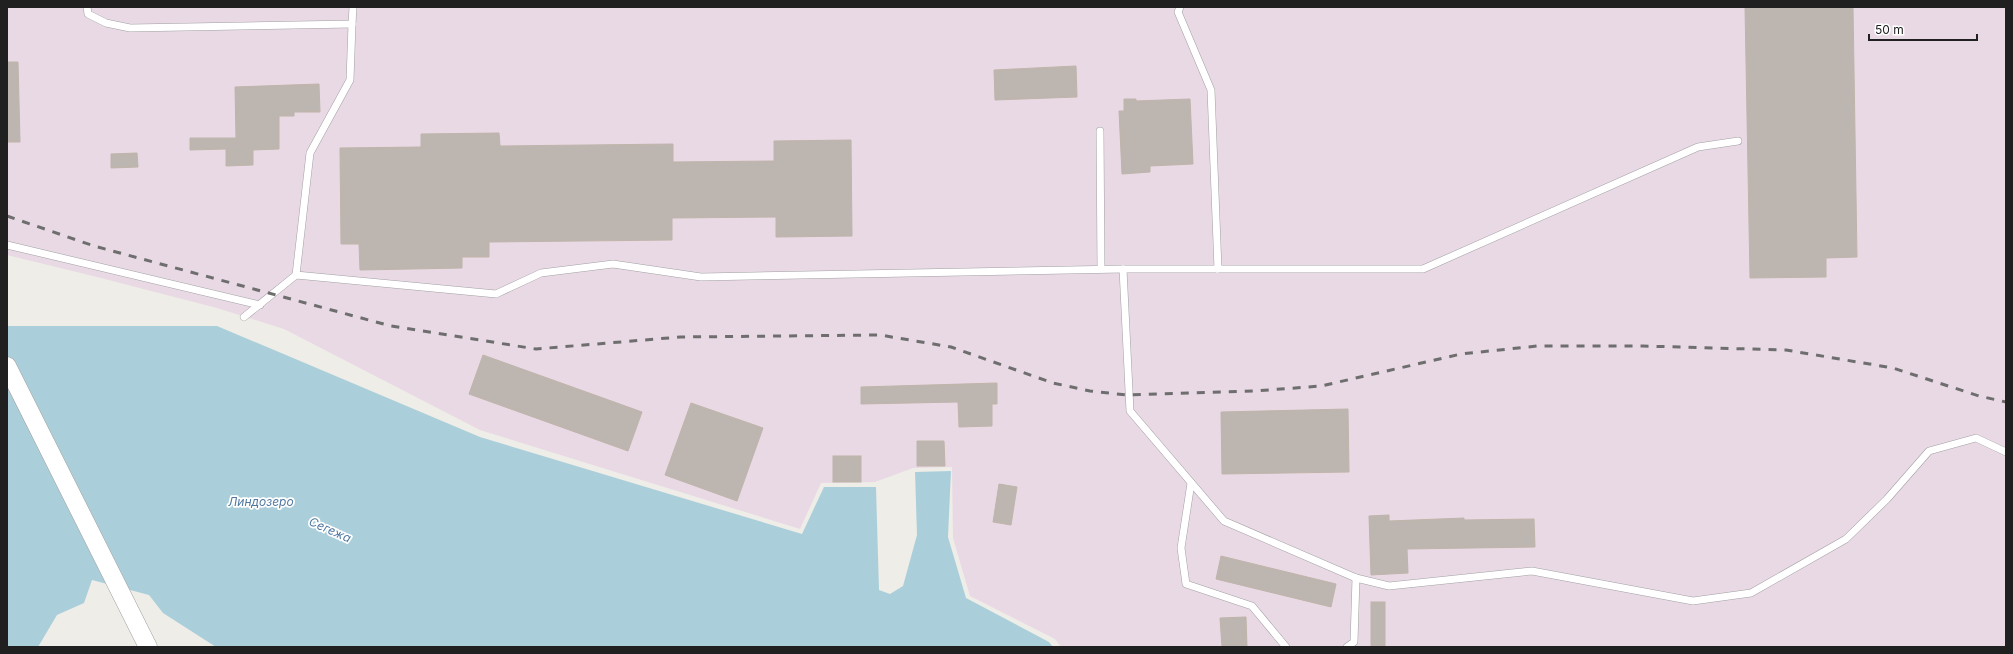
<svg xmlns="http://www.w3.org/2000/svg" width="2013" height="654" viewBox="0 0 2013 654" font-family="Inter,sans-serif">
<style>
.industrial{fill:#e8d9e5}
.water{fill:#abcfda}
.building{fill:#bdb6b0;stroke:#c0b4aa}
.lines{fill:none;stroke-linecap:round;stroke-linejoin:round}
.service-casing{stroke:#a1a1a1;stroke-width:8}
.tertiary-casing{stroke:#a1a1a1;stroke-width:19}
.service{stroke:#fff;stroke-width:7}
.tertiary{stroke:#fff;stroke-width:18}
.rail{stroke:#6e6e6e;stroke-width:3;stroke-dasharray:8 8;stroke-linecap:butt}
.labels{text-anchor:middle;stroke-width:3.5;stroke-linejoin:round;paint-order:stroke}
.water-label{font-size:12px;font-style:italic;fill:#5078a0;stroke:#fff}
</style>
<rect width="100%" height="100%" fill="#efede7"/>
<polygon class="industrial" points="7,7 2006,7 2006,647 1061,647 1055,639 970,596 953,538 952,467 913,468 875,482 821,483 800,529 480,430 284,329 217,308 97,277 7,255"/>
<polygon class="water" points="7,326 217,326 480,437 802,534 824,487 876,487 879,590 890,594 903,586 917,535 915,472 951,471 948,537 966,598 1049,642 1053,647 216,647 163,613 149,595 92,580 84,603 57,615 38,647 7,647"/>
<g class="building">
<polygon points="1745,7 1853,7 1857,257 1826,258 1826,277 1750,278"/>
<polygon points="7,62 18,62 20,142 7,142"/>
<polygon points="1076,66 1077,97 995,100 994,70"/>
<polygon points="319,84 320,112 294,112 294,116 279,116 279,149 253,150 253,165 226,166 226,149 190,150 190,138 236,138 235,87"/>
<polygon points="1124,99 1136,99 1136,101 1190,99 1193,164 1150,166 1150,172 1122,174 1119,111 1124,111"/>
<polygon points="499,133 500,146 673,144 673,162 774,161 774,141 851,140 852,236 776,237 776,217 672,218 672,240 489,242 489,257 462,257 462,268 360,270 359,244 341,244 340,148 421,147 421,134"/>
<polygon points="137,153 138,167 111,168 111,154"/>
<polygon points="483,355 642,412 628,451 469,394"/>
<polygon points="997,383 997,404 992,404 992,426 959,427 958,402 861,404 861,387"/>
<polygon points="691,403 763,428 737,501 665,475"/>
<polygon points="1348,409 1349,472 1222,474 1221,412"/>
<polygon points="917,441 944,441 945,466 917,466"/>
<rect x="833" y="456" width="28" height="26"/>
<polygon points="999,484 1017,487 1011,525 993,522"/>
<polygon points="1389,515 1389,521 1464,518 1464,520 1534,519 1535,547 1407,549 1408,573 1371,575 1369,516"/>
<polygon points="1221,556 1336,584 1331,607 1216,579"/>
<rect x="1371" y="602" width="14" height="45"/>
<polygon points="1246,617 1247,647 1222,647 1220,618"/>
</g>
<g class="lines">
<defs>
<g id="service">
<polyline points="87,7 88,14 106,23 130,28 352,24 353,7"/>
<polyline points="1180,7 1178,12 1211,90 1218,269"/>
<polyline points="1100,131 1101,269"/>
<polyline points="1738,141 1698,147 1423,269 1123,269 1130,411 1224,521 1356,578 1389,586 1532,571 1693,601 1751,593 1846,539 1887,499 1929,451 1976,438 2006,452"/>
<polyline points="7,245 260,305"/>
<polyline points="296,275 310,153 350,80 352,24"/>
<polyline points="244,317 296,275 496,294 541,273 613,264 701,277 1123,269"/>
<polyline points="1191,483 1181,548 1186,584 1252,606 1286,647"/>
<polyline points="1347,647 1354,642 1356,578"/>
</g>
<polyline id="tertiary" points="7,366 148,647"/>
</defs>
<use href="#service" class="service-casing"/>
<use href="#tertiary" class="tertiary-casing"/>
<use href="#service" class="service"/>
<use href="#tertiary" class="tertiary"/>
<polyline class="rail" points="7,216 94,246 391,326 536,349 680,337 880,335 951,347 1053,383 1090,391 1127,395 1255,391 1321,386 1461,354 1537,346 1643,346 1749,349 1786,350 1893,368 1979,396 2006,402"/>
</g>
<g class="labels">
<g class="water-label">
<text x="261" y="506">Линдозеро</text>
<text transform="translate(330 530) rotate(24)" y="4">Сегежа</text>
</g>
</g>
<rect width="2013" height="654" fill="none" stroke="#202020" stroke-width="16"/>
<path d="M1869 34v6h108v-6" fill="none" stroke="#202020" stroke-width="2"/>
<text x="1875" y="34" font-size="12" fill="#202020" stroke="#ffffff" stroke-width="3" paint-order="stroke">50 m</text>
</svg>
